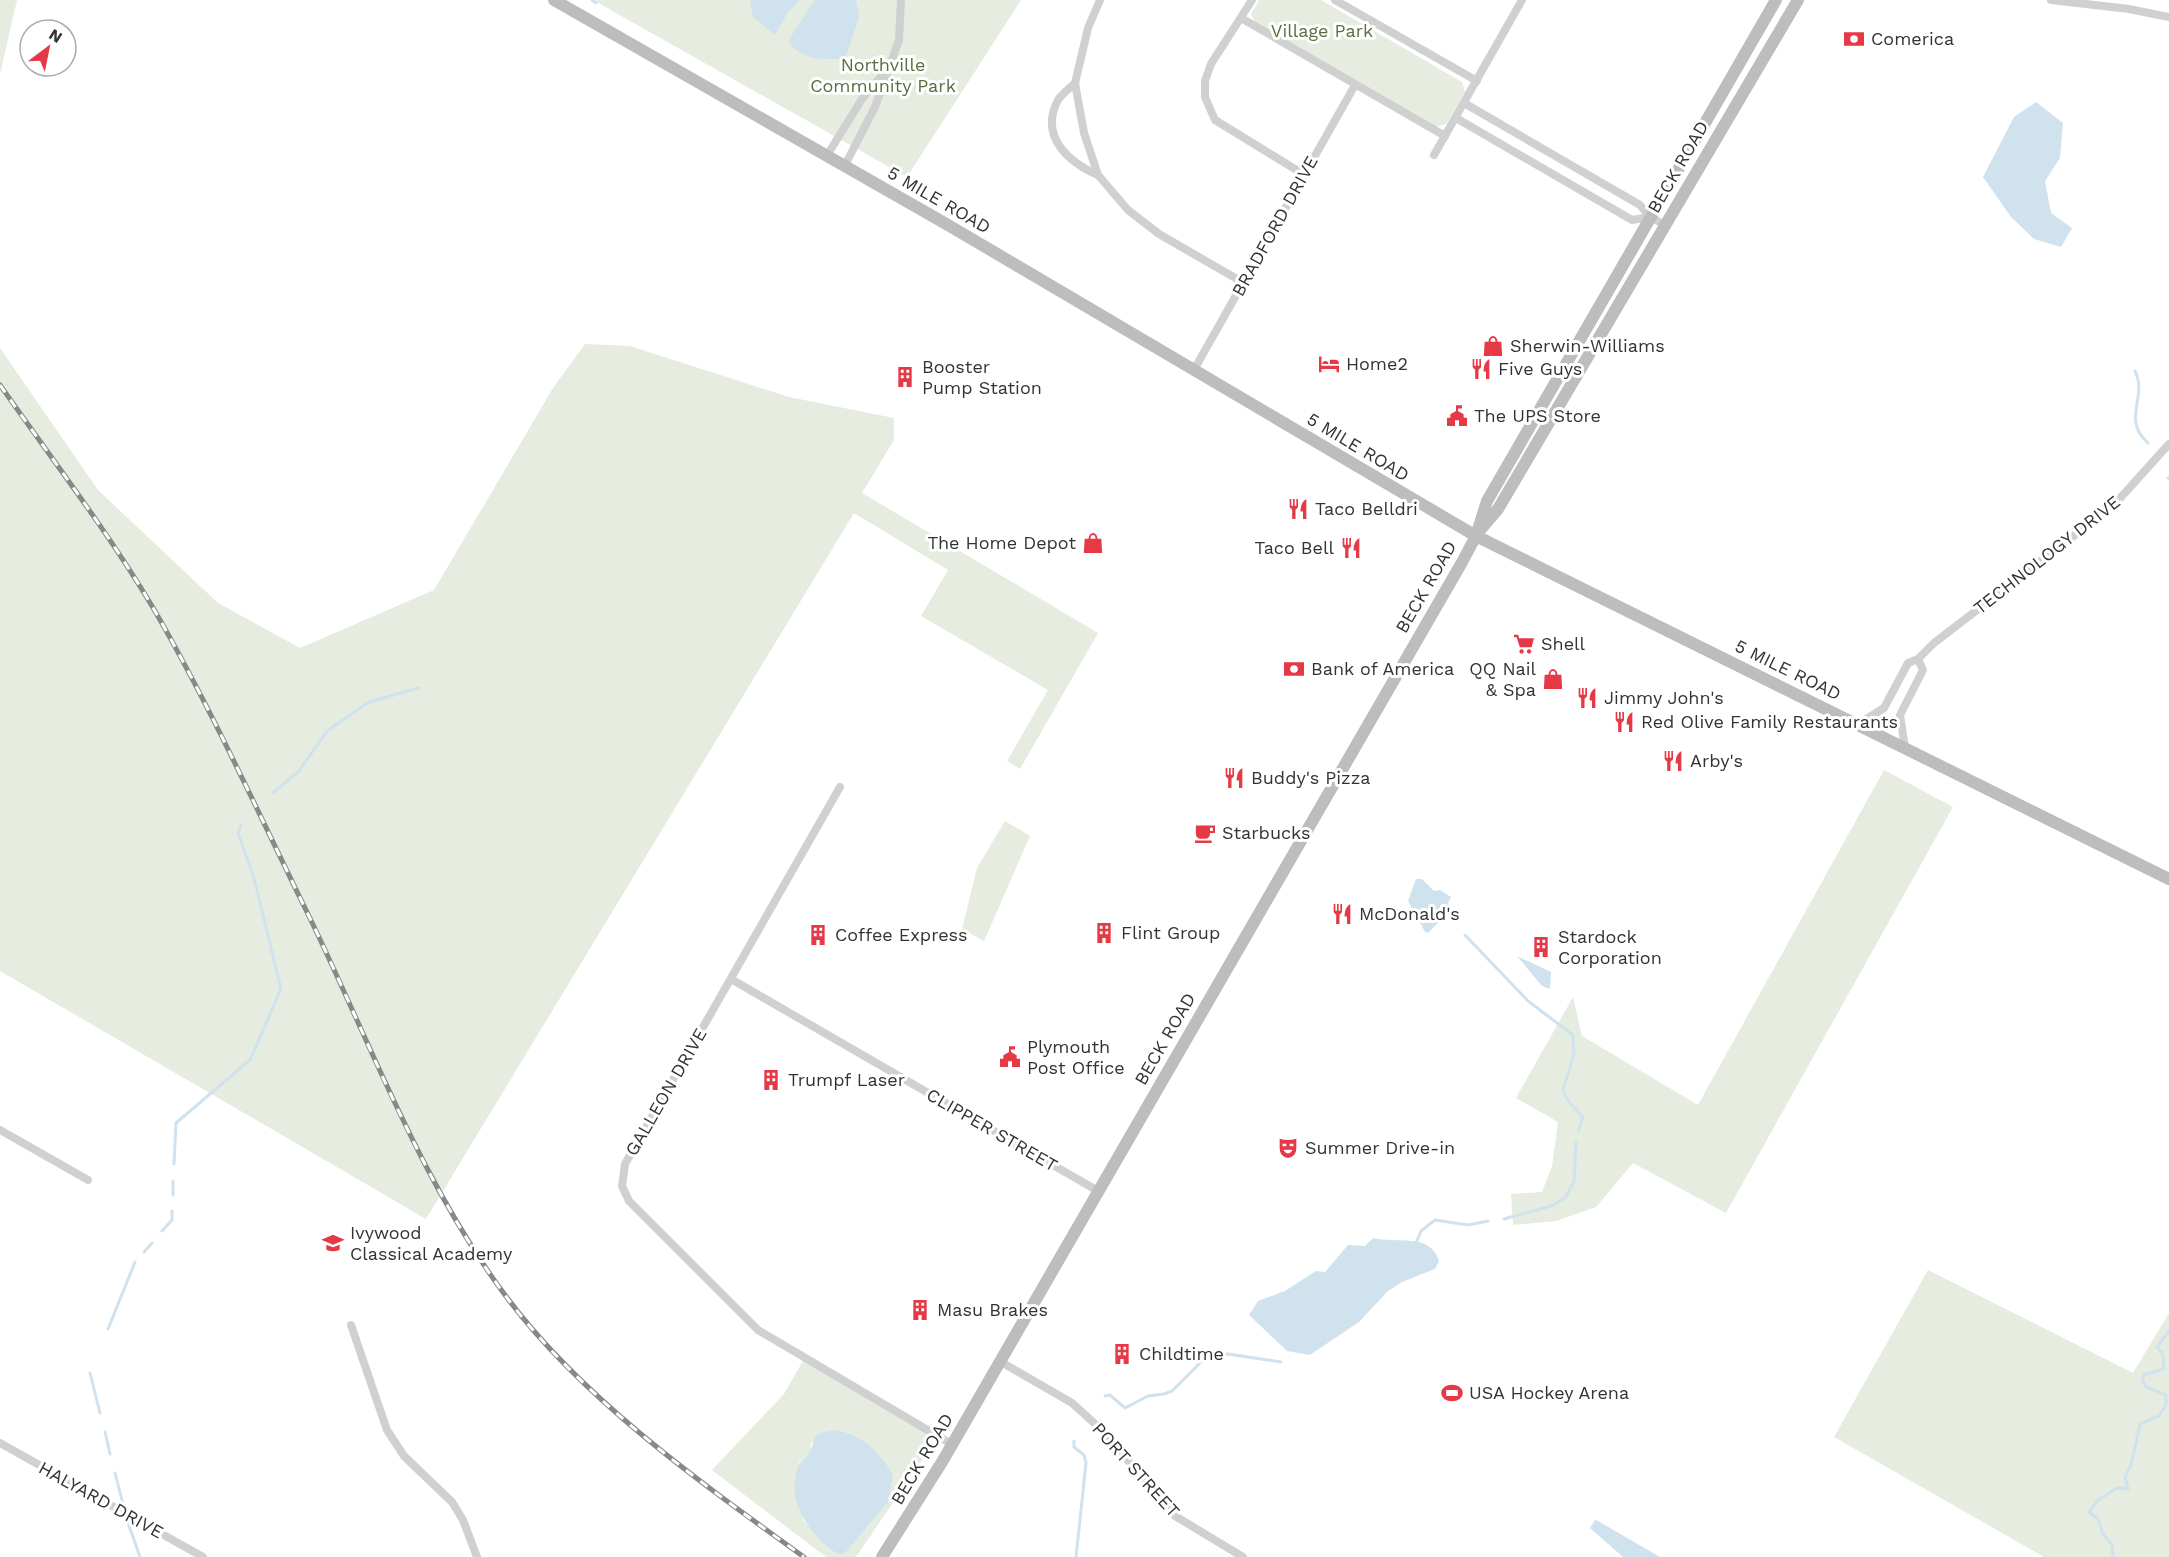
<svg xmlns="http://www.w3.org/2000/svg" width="2169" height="1557" viewBox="0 0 2169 1557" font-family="'Work Sans',sans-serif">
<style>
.green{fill:#e6ecdf;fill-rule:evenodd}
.water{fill:#cfe2ee}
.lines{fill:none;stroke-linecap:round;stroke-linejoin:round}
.stream{stroke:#cfe2ee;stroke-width:3}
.street{stroke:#d0d0d0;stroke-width:8}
.secondary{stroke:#bdbdbd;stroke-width:12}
.rail-casing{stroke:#888;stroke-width:5}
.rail{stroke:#fff;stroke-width:3;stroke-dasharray:9;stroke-linecap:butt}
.labels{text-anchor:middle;stroke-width:6;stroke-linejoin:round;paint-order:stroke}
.park-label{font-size:18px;fill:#56703f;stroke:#fff}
.poi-label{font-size:18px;fill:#333;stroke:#fff;text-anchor:start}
.street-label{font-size:18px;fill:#333;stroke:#fff}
</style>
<rect width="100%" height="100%" fill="#fff"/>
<g class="green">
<polygon points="0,0 17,0 0,74"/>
<polygon points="593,0 1021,0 907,177"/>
<polygon points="1259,0 1321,0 1462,82 1465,92 1446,124 1436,127 1256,24 1251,14"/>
<polygon points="585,344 630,346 789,397 894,418 894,440 862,493 1098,633 1020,769 1007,761 1048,690 921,616 948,570 854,513 426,1219 0,971 0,348 98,490 218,603 300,648 434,590 553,388"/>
<polygon points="1884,770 1953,807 1726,1213 1633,1163 1596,1207 1556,1221 1513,1225 1511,1194 1542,1192 1552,1166 1558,1122 1516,1098 1573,997 1582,1036 1698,1105"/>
<polygon points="1005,821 1030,836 984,941 962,929 977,868"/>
<polygon points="1928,1270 2133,1373 2169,1313 2169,1557 2044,1557 1834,1437"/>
<path d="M804 1359 931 1432 928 1451 856 1557H826L712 1470 784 1394ZM812 1440 830 1550 803 1520 799 1463 810 1452Z"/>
</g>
<g class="water">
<polygon points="750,0 800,0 788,12 775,35 753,17"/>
<path d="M815 0H856L859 17 845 59C822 59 802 61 788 41Z"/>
<polygon points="2036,102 2063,123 2060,158 2045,181 2051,213 2072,228 2061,247 2034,239 2011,217 1983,177 2014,117"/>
<polygon points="1416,879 1422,879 1434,891 1440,890 1451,897 1448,903 1451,909 1428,933 1425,932 1408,901"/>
<polygon points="1517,956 1551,972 1550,989 1542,986"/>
<path d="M1373 1238C1397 1244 1430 1232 1439 1261L1435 1269 1402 1282 1388 1291 1359 1322 1310 1355 1287 1351 1249 1315 1258 1301 1285 1291 1316 1271 1325 1272 1348 1245 1365 1246Z"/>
<path d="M836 1430C863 1436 879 1451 893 1475L888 1502 844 1554C833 1553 828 1548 821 1541 801 1521 787 1493 799 1465 801 1461 805 1458 808 1454 820 1437 806 1434 836 1430Z"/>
<polygon points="1595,1520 1598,1521 1660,1557 1623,1557 1590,1528"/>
</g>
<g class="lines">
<g class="stream">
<polyline points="592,0 596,3"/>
<path d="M2135 371C2148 397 2121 419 2148 443"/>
<polyline points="2168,478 2169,479"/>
<polyline points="273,793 298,772 327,731 369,702 419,688"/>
<polyline points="1465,935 1528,1001 1573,1035 1574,1054 1563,1090 1568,1101 1583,1117 1579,1130"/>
<polyline points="174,1164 176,1123 250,1060 281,989 254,878 238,833 241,825"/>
<polyline points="173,1195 173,1181"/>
<polyline points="1504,1219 1551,1206 1565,1198 1574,1182 1576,1143"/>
<polyline points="162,1231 172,1220 172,1211"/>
<polyline points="1416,1243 1421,1231 1435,1220 1468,1225 1488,1221"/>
<polyline points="144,1252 152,1243"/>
<polyline points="108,1329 135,1262"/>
<polyline points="90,1373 100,1413"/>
<polyline points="1105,1396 1110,1395 1125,1408 1148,1396 1164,1394 1172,1391 1205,1358 1228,1354 1281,1362"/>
<polyline points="105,1432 110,1454"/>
<polyline points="1074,1441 1074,1447 1084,1455 1086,1463 1076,1557"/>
<polyline points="115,1473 123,1504"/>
<polyline points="126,1517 140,1557"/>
<polyline points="2113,1557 2112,1545 2103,1534 2098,1519 2089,1512 2098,1500 2117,1488 2128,1489 2125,1477 2131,1465 2140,1424 2159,1416 2166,1405 2166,1395 2146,1387 2142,1379 2144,1375 2164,1369 2163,1354 2157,1347 2169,1331"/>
</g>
<g class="street">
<polyline points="1100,0 1088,28 1075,83 1084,133 1098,175 1128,210 1159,234 1244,283"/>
<polyline points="1252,0 1211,64 1205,81 1205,97 1215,120 1303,174"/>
<polyline points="1335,0 1477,81"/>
<polyline points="2051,0 2129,9 2169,17"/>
<polyline points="1241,18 1445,136"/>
<path d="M1075 83C1070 88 1062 94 1058 100 1039 136 1068 162 1098 175"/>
<polyline points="1464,103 1640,205 1650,217 1665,225"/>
<polyline points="1456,118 1632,220 1650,217"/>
<polyline points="1434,155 1522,0"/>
<polyline points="826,157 862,99 884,73"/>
<polyline points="844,167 875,107 899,40 901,0"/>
<polyline points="1195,368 1355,85"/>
<polyline points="1918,659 1934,643 2114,505 2169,444"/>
<polyline points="1857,725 1884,708 1908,663 1918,659 1923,670 1900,715 1905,748"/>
<polyline points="840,787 625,1164 622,1186 629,1201 758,1330 953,1445"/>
<polyline points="731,979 1098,1191"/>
<polyline points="0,1130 88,1180"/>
<polyline points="351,1325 387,1430 404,1456 452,1502 463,1520 477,1557"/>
<polyline points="1001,1362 1072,1403 1104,1432 1175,1516 1243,1557"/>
<polyline points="0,1443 203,1557"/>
</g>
<g class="secondary">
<polyline points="554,0 948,225 1476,536 2169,879"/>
<polyline points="1480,530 1498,509 1798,0"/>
<polyline points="882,1557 942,1462 1461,564 1476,536 1487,501 1776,0"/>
</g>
<defs>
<path id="rail" d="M0 385C51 458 106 529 152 606 209 704 256 808 306 910 369 1039 419 1179 505 1295 581 1398 701 1483 804 1557"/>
</defs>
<use href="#rail" class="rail-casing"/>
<use href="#rail" class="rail"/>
</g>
<defs>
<symbol id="bank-bare" viewBox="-9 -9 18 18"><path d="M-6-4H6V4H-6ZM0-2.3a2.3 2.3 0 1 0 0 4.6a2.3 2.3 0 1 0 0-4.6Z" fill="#e63946" stroke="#fff" stroke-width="2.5" paint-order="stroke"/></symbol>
<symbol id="shop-bare" viewBox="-9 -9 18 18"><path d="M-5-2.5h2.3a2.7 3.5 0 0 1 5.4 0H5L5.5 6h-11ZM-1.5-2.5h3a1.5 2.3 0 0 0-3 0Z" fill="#e63946" stroke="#fff" stroke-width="2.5" paint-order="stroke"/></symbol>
<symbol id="hotel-bare" viewBox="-9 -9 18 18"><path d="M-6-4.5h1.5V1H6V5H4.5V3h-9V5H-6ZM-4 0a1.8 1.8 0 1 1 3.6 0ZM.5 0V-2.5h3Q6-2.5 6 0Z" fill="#e63946" stroke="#fff" stroke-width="2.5" paint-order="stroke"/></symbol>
<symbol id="restaurant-bare" viewBox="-9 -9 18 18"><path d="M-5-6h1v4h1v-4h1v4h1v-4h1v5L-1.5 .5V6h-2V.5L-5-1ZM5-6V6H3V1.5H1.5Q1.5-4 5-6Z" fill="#e63946" stroke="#fff" stroke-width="2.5" paint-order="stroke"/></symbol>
<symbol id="building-bare" viewBox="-9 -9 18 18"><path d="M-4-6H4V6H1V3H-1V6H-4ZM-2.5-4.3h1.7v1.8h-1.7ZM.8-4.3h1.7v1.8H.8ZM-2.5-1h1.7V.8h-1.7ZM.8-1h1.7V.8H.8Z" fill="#e63946" stroke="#fff" stroke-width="2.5" paint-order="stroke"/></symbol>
<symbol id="civic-bare" viewBox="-9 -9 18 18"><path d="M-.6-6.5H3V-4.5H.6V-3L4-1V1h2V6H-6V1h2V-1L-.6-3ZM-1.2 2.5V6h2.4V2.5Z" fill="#e63946" stroke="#fff" stroke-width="2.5" paint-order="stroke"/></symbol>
<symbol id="supermarket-bare" viewBox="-9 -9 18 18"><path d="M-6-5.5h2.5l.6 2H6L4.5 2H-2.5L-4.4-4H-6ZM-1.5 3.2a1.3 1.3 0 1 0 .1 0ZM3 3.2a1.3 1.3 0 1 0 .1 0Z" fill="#e63946" stroke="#fff" stroke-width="2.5" paint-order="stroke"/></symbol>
<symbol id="cafe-bare" viewBox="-9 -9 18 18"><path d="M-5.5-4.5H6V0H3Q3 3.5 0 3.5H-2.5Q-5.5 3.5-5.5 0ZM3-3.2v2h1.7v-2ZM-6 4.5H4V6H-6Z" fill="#e63946" stroke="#fff" stroke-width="2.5" paint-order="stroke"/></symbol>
<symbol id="theatre-bare" viewBox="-9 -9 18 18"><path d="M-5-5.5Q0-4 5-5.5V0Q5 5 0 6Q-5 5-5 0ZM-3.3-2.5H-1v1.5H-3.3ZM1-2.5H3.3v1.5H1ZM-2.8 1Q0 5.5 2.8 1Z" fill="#e63946" stroke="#fff" stroke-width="2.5" paint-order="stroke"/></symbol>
<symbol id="school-bare" viewBox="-9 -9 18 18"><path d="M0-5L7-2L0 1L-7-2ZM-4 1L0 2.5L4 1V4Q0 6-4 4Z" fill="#e63946" stroke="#fff" stroke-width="2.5" paint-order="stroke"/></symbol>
<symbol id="stadium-bare" viewBox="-9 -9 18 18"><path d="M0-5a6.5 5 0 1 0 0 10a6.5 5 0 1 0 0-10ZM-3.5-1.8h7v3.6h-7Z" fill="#e63946" stroke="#fff" stroke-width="2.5" paint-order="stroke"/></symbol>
</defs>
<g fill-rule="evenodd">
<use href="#bank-bare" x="1839" y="24" width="30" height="30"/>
<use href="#shop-bare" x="1478" y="331" width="30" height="30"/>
<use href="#hotel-bare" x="1314" y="349" width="30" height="30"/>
<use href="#restaurant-bare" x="1466" y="354" width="30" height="30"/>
<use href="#building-bare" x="890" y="362" width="30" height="30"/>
<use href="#civic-bare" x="1442" y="401" width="30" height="30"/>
<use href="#restaurant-bare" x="1283" y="494" width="30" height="30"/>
<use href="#shop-bare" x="1078" y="528" width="30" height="30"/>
<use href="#restaurant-bare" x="1336" y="533" width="30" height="30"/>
<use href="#supermarket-bare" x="1509" y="629" width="30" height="30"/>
<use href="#bank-bare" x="1279" y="654" width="30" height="30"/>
<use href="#shop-bare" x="1538" y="664" width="30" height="30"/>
<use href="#restaurant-bare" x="1572" y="683" width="30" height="30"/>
<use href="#restaurant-bare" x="1609" y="707" width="30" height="30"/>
<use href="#restaurant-bare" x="1658" y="746" width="30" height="30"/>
<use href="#restaurant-bare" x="1219" y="763" width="30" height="30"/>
<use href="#cafe-bare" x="1190" y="818" width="30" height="30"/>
<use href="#restaurant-bare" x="1327" y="899" width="30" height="30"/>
<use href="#building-bare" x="1089" y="918" width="30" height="30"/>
<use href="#building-bare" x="803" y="920" width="30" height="30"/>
<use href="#building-bare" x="1526" y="932" width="30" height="30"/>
<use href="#civic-bare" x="995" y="1042" width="30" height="30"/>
<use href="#building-bare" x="756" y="1065" width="30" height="30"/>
<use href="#theatre-bare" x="1273" y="1133" width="30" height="30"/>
<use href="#school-bare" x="318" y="1228" width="30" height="30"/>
<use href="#building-bare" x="905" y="1295" width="30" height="30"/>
<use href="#building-bare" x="1107" y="1339" width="30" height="30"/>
<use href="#stadium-bare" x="1437" y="1378" width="30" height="30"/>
</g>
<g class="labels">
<g class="park-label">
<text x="1322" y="37">Village Park</text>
<text x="883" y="71">Northville<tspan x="883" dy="21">Community Park</tspan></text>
</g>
<g class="poi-label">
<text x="1871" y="45">Comerica</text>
<text x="1510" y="352">Sherwin-Williams</text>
<text x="1346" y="370">Home2</text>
<text x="922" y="373">Booster<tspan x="922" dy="21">Pump Station</tspan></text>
<text x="1498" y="375">Five Guys</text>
<text x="1474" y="422">The UPS Store</text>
<text x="1315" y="515">Taco Belldri</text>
<text x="1076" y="549" text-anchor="end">The Home Depot</text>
<text x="1334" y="554" text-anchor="end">Taco Bell</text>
<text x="1541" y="650">Shell</text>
<text x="1311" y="675">Bank of America</text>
<text x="1536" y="675" text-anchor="end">QQ Nail<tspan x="1536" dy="21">&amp; Spa</tspan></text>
<text x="1604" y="704">Jimmy John's</text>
<text x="1641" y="728">Red Olive Family Restaurants</text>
<text x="1690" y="767">Arby's</text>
<text x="1251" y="784">Buddy's Pizza</text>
<text x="1222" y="839">Starbucks</text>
<text x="1359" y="920">McDonald's</text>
<text x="1121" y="939">Flint Group</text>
<text x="835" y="941">Coffee Express</text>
<text x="1558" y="943">Stardock<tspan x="1558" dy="21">Corporation</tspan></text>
<text x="1027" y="1053">Plymouth<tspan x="1027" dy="21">Post Office</tspan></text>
<text x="788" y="1086">Trumpf Laser</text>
<text x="1305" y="1154">Summer Drive-in</text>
<text x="350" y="1239">Ivywood<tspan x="350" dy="21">Classical Academy</tspan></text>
<text x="937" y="1316">Masu Brakes</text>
<text x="1139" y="1360">Childtime</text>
<text x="1469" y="1399">USA Hockey Arena</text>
</g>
<g class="street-label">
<text transform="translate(1678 167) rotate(-60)" y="6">BECK ROAD</text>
<text transform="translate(939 200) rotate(30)" y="6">5 MILE ROAD</text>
<text transform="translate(1275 226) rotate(-61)" y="6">BRADFORD DRIVE</text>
<text transform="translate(1358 447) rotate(31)" y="6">5 MILE ROAD</text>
<text transform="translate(2047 555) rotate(-38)" y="6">TECHNOLOGY DRIVE</text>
<text transform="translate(1426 587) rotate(-60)" y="6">BECK ROAD</text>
<text transform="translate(1788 670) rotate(26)" y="6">5 MILE ROAD</text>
<text transform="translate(1165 1039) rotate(-60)" y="6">BECK ROAD</text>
<text transform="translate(666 1092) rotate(-60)" y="6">GALLEON DRIVE</text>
<text transform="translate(992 1130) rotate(30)" y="6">CLIPPER STREET</text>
<text transform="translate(922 1459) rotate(-59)" y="6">BECK ROAD</text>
<text transform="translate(1136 1470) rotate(48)" y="6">PORT STREET</text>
<text transform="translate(101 1500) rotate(29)" y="6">HALYARD DRIVE</text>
</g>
</g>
<g transform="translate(48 48) rotate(32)"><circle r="28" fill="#ffffff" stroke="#adadad" stroke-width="1.5"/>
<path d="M0-4.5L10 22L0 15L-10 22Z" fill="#e63946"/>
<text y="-9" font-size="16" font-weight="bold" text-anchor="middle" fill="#333333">N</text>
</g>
</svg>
